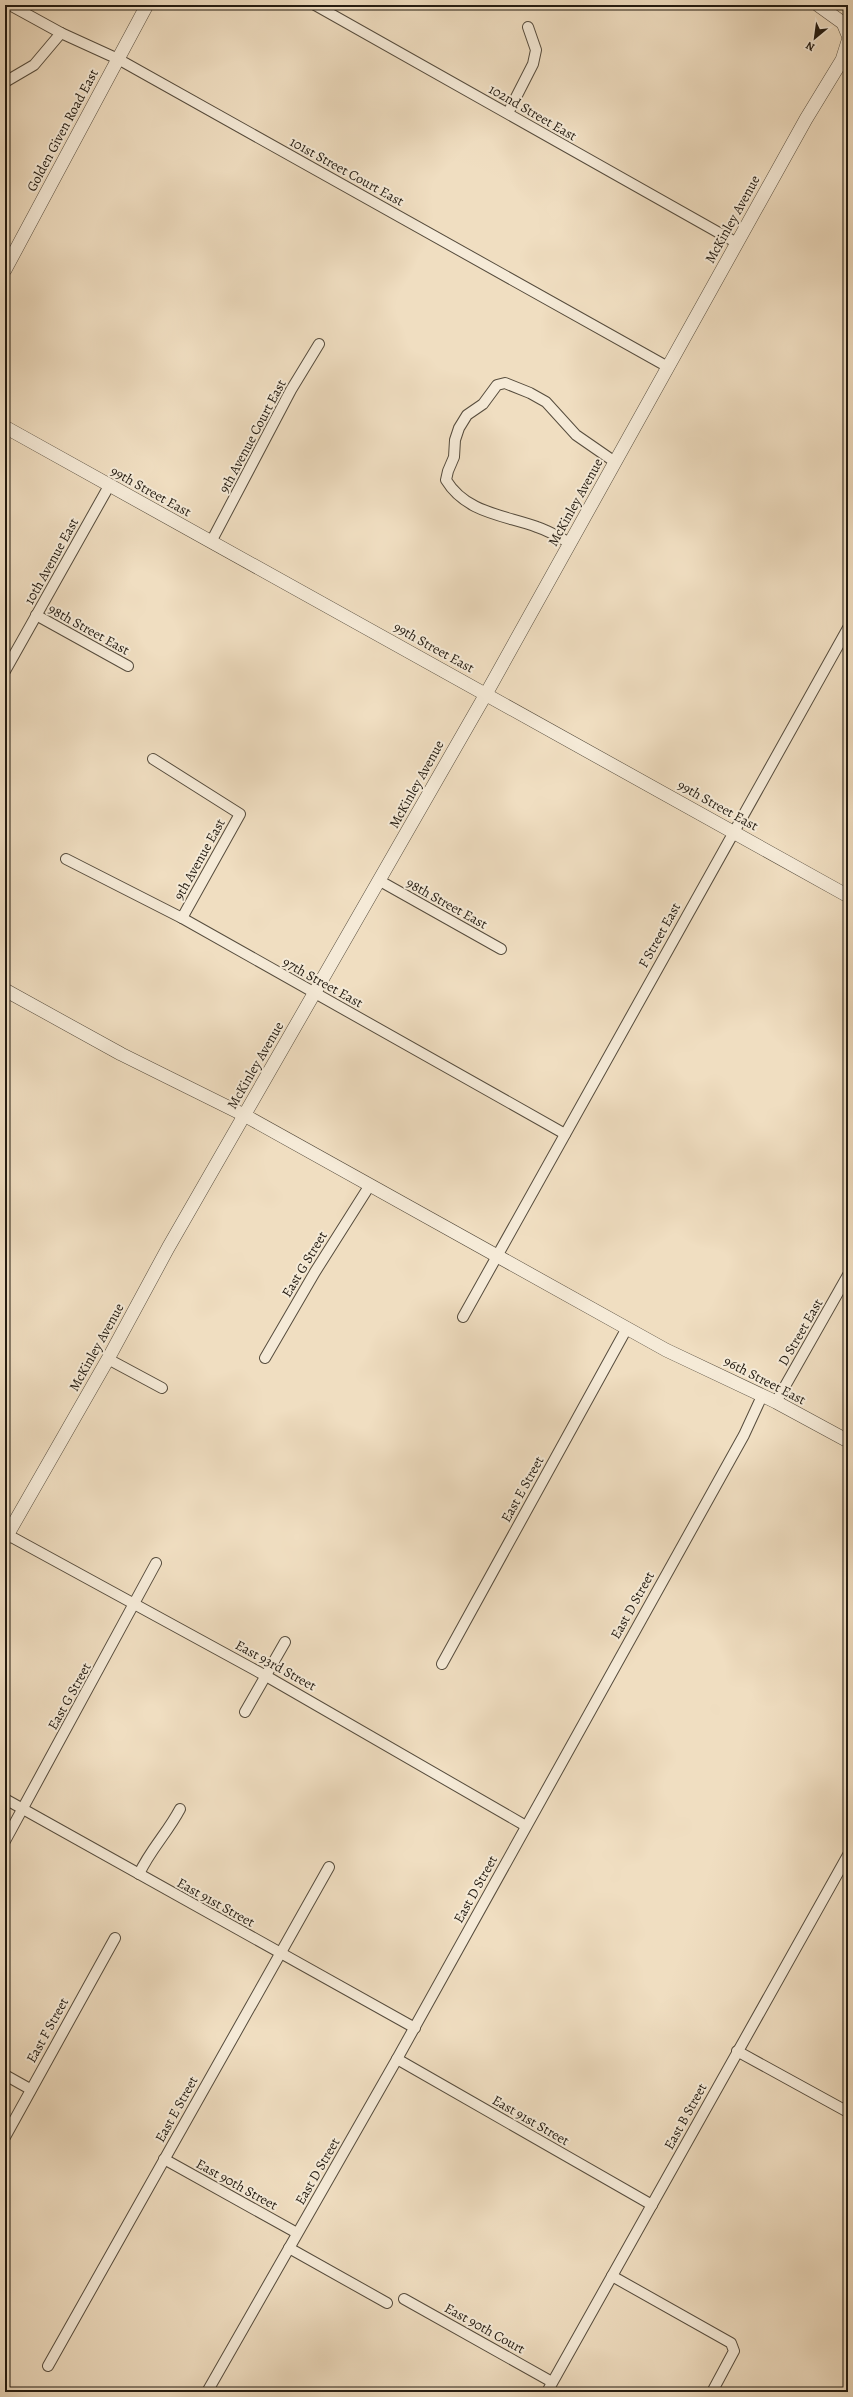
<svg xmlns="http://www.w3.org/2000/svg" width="853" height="2397" viewBox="0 0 853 2397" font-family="Alegreya,serif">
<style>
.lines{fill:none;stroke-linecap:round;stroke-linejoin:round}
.minor-casing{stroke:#564c3d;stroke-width:12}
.tertiary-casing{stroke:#564c3d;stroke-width:14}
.minor{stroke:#f5ead7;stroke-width:10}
.tertiary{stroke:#f5ead7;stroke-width:13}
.labels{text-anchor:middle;stroke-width:4;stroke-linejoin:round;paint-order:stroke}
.street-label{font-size:14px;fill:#231b11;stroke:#f5ead7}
</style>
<rect width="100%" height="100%" fill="#f0dec1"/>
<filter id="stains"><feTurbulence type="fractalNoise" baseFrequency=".005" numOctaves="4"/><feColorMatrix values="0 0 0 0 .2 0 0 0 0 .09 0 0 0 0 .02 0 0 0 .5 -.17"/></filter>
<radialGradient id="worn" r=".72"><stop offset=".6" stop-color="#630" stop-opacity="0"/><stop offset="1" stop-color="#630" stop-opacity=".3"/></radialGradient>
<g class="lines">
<defs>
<g id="minor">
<polyline points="10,5 61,33 118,59 668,367"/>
<polyline points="315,5 737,243"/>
<polyline points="5,82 34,65 61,33"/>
<polyline points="508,113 533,64 536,50 528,27"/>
<polyline points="211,542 291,390 319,344"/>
<path d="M570 543C559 537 549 531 537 527 504 515 466 513 446 480L448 471 454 457 455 440 459 428 467 415 483 404 497 385 505 383 530 393 546 402 576 435 615 462"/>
<polyline points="36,615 128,666"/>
<polyline points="5,671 109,486"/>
<polyline points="153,759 240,814 182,918"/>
<polyline points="66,859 182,918 565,1134"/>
<polyline points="380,881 501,949"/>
<polyline points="463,1317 848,628"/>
<polyline points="265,1358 315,1272 370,1185"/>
<polyline points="108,1359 162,1388"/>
<polyline points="776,1402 848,1275"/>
<polyline points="8,1535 266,1676 526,1826"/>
<polyline points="442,1664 627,1328"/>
<polyline points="245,1712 285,1642"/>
<polyline points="5,1799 415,2028"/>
<polyline points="5,1841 156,1563"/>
<path d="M139 1874C150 1850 168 1832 180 1809"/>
<polyline points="737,2051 848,2112"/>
<polyline points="397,2059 652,2205"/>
<polyline points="5,2075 30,2089"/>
<polyline points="5,2137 115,1938"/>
<polyline points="164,2159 297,2233"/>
<polyline points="289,2248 387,2303"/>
<polyline points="612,2276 731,2343 734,2351 712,2392"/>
<polyline points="404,2299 552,2382"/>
<polyline points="48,2366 329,1867"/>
<polyline points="207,2392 397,2059 744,1435 762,1396"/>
<polyline points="547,2392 848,1855"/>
</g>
<g id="tertiary">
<polyline points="818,5 843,23 848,35"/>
<polyline points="5,270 147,5"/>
<polyline points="5,427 848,896"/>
<polyline points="5,990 121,1054 244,1115 666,1350 776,1402 848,1441"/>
<polyline points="5,1539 108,1359 168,1248 486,694 806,119 842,60 848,41"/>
</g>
</defs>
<use href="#minor" class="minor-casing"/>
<use href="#tertiary" class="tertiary-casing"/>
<use href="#minor" class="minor"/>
<use href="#tertiary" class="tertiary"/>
</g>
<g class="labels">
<g class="street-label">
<text transform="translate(533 112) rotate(30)" y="5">102nd Street East</text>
<text transform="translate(62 130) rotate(-62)" y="5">Golden Given Road East</text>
<text transform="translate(347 171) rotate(29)" y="5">101st Street Court East</text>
<text transform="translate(732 219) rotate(-61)" y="5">McKinley Avenue</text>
<text transform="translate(252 436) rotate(-62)" y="5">9th Avenue Court East</text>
<text transform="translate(151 491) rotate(29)" y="5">99th Street East</text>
<text transform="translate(575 502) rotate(-61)" y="5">McKinley Avenue</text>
<text transform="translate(51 561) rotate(-61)" y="5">10th Avenue East</text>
<text transform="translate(89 629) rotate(29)" y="5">98th Street East</text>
<text transform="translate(434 647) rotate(29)" y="5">99th Street East</text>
<text transform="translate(416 784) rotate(-61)" y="5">McKinley Avenue</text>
<text transform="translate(718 805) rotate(29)" y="5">99th Street East</text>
<text transform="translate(199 859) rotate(-61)" y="5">9th Avenue East</text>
<text transform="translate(447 903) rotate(29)" y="5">98th Street East</text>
<text transform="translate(659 935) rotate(-61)" y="5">F Street East</text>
<text transform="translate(323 982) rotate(29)" y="5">97th Street East</text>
<text transform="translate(255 1065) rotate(-60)" y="5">McKinley Avenue</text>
<text transform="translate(304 1264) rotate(-59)" y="5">East G Street</text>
<text transform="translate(800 1332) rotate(-60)" y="5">D Street East</text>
<text transform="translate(96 1347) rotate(-61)" y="5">McKinley Avenue</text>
<text transform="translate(765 1380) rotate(27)" y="5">96th Street East</text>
<text transform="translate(522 1489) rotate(-61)" y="5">East E Street</text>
<text transform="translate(632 1605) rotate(-61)" y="5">East D Street</text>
<text transform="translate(276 1665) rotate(29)" y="5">East 93rd Street</text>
<text transform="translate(69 1696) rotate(-61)" y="5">East G Street</text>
<text transform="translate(475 1889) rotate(-61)" y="5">East D Street</text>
<text transform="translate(216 1902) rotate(29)" y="5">East 91st Street</text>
<text transform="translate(47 2030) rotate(-61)" y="5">East F Street</text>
<text transform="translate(176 2109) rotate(-61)" y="5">East E Street</text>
<text transform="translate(685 2116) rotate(-61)" y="5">East B Street</text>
<text transform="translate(531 2120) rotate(30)" y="5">East 91st Street</text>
<text transform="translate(317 2171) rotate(-60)" y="5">East D Street</text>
<text transform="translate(237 2184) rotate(29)" y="5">East 90th Street</text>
<text transform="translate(485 2328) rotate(29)" y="5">East 90th Court</text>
</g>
</g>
<rect width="853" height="2397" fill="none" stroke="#f0dec1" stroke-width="20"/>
<rect x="6" y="6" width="841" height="2385" fill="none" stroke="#231b11" stroke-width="2"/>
<rect x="10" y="10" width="833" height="2377" fill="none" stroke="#231b11"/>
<g transform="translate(815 38) rotate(209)" stroke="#f5ead7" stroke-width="3" paint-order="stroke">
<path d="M0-3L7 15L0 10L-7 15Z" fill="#231b11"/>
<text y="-6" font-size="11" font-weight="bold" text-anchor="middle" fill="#231b11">N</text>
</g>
<rect width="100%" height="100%" filter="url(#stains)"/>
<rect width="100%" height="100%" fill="url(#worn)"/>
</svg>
